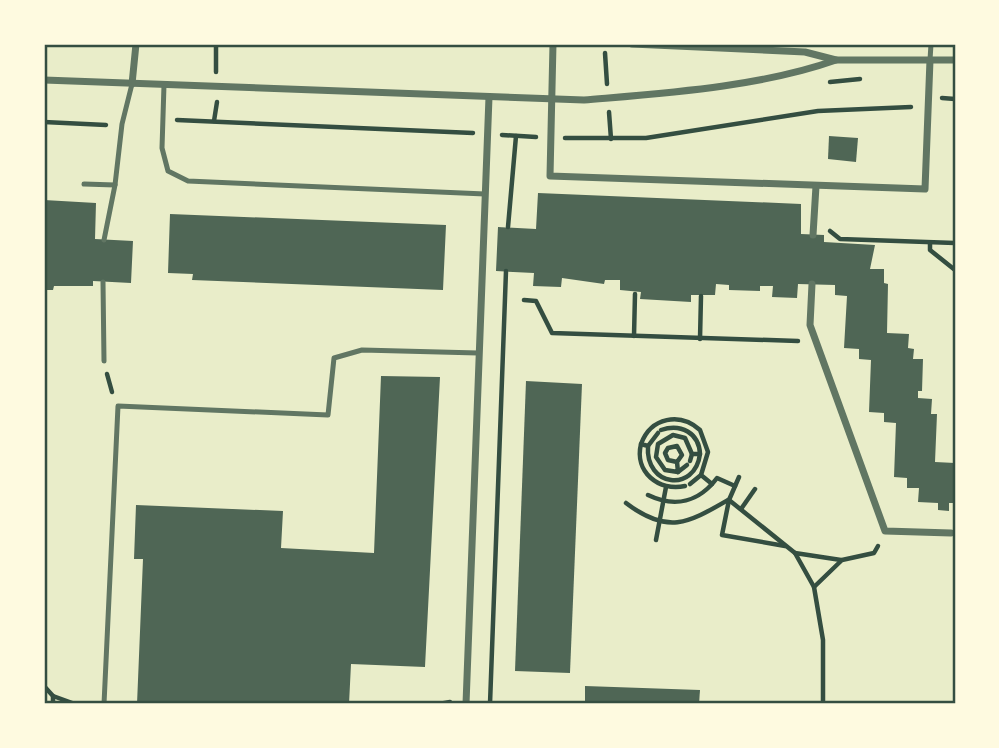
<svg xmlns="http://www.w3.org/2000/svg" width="999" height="748" viewBox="0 0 999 748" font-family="Lato,sans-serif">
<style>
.building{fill:#4f6655}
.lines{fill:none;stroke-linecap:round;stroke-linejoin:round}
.path{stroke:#344e41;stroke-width:4.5}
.service{stroke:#617663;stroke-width:5}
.minor{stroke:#617663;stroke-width:7}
.neatline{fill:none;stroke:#344e41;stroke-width:2.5}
</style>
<rect width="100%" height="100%" fill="#e9edc9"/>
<g class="building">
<polygon points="829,136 858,138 856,162 828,159"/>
<polygon points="538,193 801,204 801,234 824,235 824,242 875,245 870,269 884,269 884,283 888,284 887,333 909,334 908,348 914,349 913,359 923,359 922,391 918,391 918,398 932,399 931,414 937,414 935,462 955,463 955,503 949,503 949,511 938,510 938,503 918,502 919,488 907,488 907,478 894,477 896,423 884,422 884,413 869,412 871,360 859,359 859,349 844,348 847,296 835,295 835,285 798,284 797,298 772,297 773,286 760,286 760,291 729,290 729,285 716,284 715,295 691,295 691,302 640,299 641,292 620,290 620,280 605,280 604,284 562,278 561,287 533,286 534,273 496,271 498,227 536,229"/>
<polygon points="44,200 96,203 95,239 133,241 131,283 93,281 93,286 54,286 53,290 44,290"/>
<polygon points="170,214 446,225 443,290 192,280 193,274 168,273"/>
<polygon points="381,376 440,377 425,667 351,664 349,704 137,704 143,559 134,559 136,505 283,511 281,548 374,553"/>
<polygon points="526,381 582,384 570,673 515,671"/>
<polygon points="585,686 700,690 699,704 585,704"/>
</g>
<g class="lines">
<g class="path">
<polyline points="605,53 607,84"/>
<polyline points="216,72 216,44"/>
<polyline points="830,82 860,79"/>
<polyline points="942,98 955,99"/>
<polyline points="609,112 611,139"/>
<polyline points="177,120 473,133"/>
<polyline points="214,121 217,102"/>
<polyline points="44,122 106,125"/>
<polyline points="502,135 536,137"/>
<polyline points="565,138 646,138 818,111 911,107"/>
<polyline points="508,227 516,136"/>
<polyline points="830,231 840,239 955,243"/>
<polyline points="930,243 930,250 955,270"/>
<polyline points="524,300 536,301 552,333 798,341"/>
<polyline points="634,336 635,294"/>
<polyline points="700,339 701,296"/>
<polyline points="107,374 112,392"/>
<path d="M661 430C681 423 699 433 700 454"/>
<path d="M641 444C634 472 659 492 685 486"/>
<polyline points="648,446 658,433"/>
<polyline points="690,461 692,454"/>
<path d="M677 462 668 460 665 453 668 448 677 446 682 455 677 462 678 472 665 470 656 457 658 444 673 435 685 438 692 454H700C695 493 645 487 648 446L641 444C651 417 680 412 700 430L708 452 701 475 712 484"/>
<polyline points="678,472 687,465"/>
<polyline points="739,477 729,500 722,535 785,546"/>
<polyline points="690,484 701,475"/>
<path d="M648 495C675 508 699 502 717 478L735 486"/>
<polyline points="729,500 795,553 814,587 823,640 823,704"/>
<path d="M626 503C668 535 688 523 728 500"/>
<polyline points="741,509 755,489"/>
<polyline points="656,540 666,487"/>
<polyline points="795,553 841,560"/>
<polyline points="814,587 842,560 874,553 878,546"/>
<polyline points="44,686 53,696 53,704"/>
<polyline points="53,696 75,704"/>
<polyline points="439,704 450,702"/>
<polyline points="490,704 506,271"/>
</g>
<g class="service">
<polyline points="930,60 931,44"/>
<polyline points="164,85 162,148 168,171 188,181 485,194"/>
<polyline points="84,184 115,185 122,124 132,84"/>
<polyline points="104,240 115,185"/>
<polyline points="103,282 104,361"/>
<polyline points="104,704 118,406 328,415 334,358 362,350 478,353"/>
</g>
<g class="minor">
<polyline points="553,44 550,176 925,189 930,60"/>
<polyline points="632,44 805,52 836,60 955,60"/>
<path d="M44 80 584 100C665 93 760 87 836 60"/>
<polyline points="132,84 136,44"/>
<polyline points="813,235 816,186"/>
<polyline points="812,284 810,325 885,531 951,533"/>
<polyline points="466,704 489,97"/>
</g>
</g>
<rect width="999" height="748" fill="none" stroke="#fefae0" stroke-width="91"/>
<rect x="46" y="46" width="908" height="656" class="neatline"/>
</svg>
